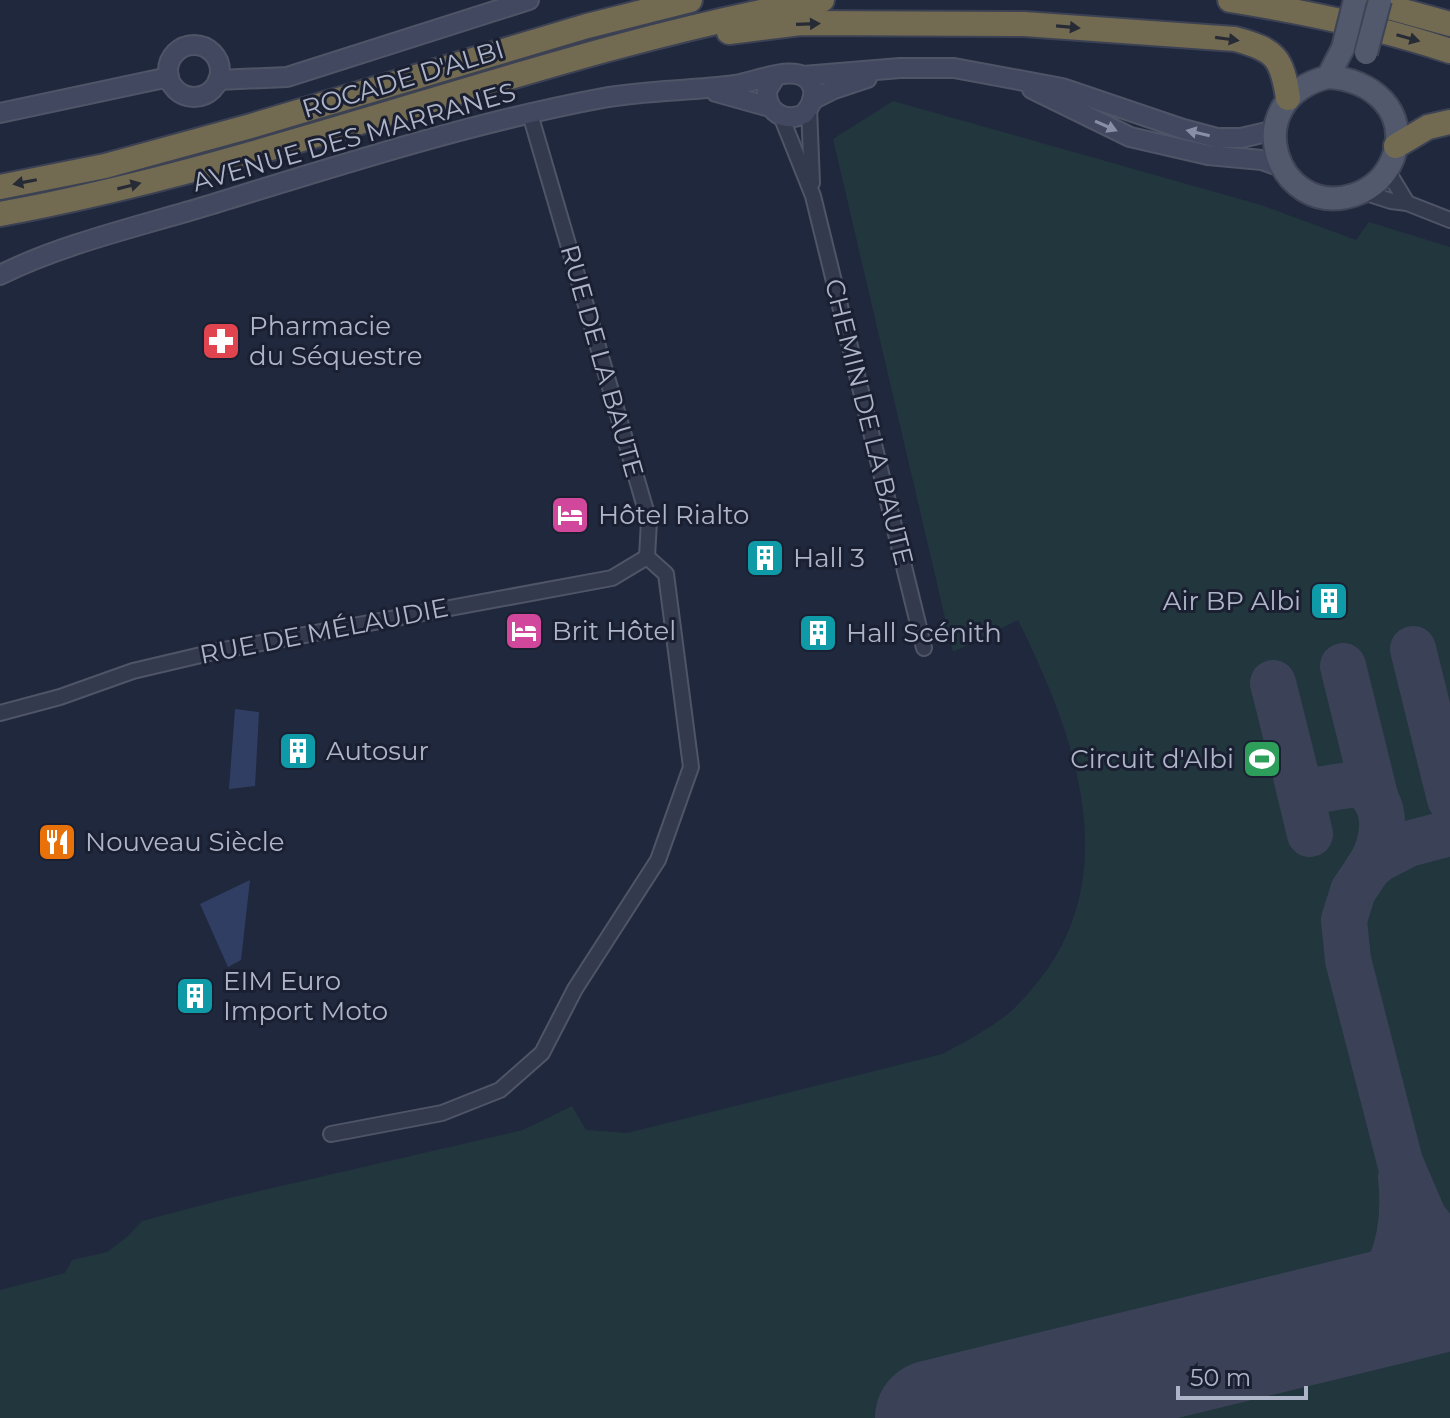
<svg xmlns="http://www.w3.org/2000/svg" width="1450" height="1418" viewBox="0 0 1450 1418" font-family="Montserrat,sans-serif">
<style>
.green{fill:#22363e}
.water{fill:#313e63}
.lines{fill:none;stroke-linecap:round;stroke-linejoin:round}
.taxiway{stroke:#3b4258;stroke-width:46}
.runway{stroke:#3b4258;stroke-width:116}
.street-casing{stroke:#4f5567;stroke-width:18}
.secondary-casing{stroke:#4f5567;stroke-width:22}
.primary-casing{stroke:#3e4456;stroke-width:26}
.highway-casing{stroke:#3c4254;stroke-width:28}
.street{stroke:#343a4d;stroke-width:14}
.secondary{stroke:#424860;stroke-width:18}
.primary{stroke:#52596d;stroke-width:22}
.highway{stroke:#736b51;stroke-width:24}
.primary-bridge-casing{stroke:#3e4456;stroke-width:26;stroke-linecap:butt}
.primary-bridge{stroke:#52596d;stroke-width:22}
.oneway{fill:#272b36}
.oneway2{fill:#898fa4}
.labels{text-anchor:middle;stroke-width:6;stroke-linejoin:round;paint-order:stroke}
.street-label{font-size:26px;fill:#afb5c9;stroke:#1a2031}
.poi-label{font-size:26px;fill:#afb5c9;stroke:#1a2031;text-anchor:start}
</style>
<rect width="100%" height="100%" fill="#20283d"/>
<path class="green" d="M893 101 1261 205 1356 240 1369 222 1450 247V1418H0V1290L65 1273 72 1260 107 1252 127 1237 142 1221 225 1199 523 1130 572 1106 586 1130 627 1133 942 1054C965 1042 988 1030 1009 1013 1024 1000 1037 983 1049 967 1122 858 1070 725 1018 620L953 652 833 139Z"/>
<g class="water">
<polygon points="235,709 259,712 255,786 229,789"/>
<polygon points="250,880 241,960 228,967 200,904"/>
</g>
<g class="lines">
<g class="taxiway">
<polyline points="1413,649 1450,799"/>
<polyline points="1343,666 1376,800"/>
<path d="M1273 683 1295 771C1306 804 1335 782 1360 785 1391 800 1385 844 1369 867"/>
<polyline points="1296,776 1310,834"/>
<polyline points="1450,833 1408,844 1379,859 1369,867 1353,891 1344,920 1348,960 1400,1162 1424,1218 1450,1250"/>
<path d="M1330 1322C1346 1312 1364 1302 1376 1288 1401 1258 1405 1214 1401 1177"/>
</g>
<polyline class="runway" points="933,1418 1450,1292"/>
<defs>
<g id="street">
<polyline points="809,108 812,183"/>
<polyline points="530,114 649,521 647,557"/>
<polyline points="781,116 813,196 924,648"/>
<polyline points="1387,170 1407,203"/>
<polyline points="1363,192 1391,201 1407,203 1450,220"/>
<polyline points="0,713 60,697 133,671 218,651 612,578 647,557"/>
<polyline points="331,1134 442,1113 500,1090 542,1053 575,989 658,860 691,767 666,574 647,557"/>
</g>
<g id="secondary">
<circle cx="194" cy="71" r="26"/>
<polyline points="803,76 900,68 954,68 1062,88 1183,129 1217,138 1241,138 1275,130"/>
<polyline points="218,80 287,77 529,0"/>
<polyline points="1032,89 1130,137 1208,155 1262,160 1282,167"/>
<polyline points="716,92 770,107"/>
<polyline points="812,100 834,89 867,78"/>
<polyline points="0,113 169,77"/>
<path d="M0 275C62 244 140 226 206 206 337 166 469 123 603 98 647 90 691 91 735 85 756 82 802 60 812 86 816 97 811 106 804 114 784 123 766 112 767 90L776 76"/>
</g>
<path id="primary" d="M1328 77C1371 79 1410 111 1393 158 1386 176 1372 189 1354 195 1277 220 1235 100 1328 77L1343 48"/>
<g id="highway">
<path d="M1230 0C1305 12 1378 27 1450 51"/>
<polyline points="1363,0 1450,24"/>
<path d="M729 32 801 23 1024 24 1235 39C1276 50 1282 58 1288 98"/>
<polyline points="1396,146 1428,127 1450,122"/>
<polyline points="0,187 105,166 251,126 587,26 690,0"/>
<path d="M0 214C279 163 543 50 822 0"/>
</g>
</defs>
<use href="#street" class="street-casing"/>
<use href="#secondary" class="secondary-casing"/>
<use href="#primary" class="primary-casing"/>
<use href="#highway" class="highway-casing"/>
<use href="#street" class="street"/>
<use href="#secondary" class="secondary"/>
<use href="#primary" class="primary"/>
<use href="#highway" class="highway"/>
<defs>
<g id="primary-bridge">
<polyline points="1343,48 1355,0"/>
<polyline points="1366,53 1380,0"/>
</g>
</defs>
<use href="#primary-bridge" class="primary-bridge-casing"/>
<use href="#primary-bridge" class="primary-bridge"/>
</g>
<defs><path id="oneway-solid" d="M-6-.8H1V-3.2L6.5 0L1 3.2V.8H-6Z" transform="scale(2)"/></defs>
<g class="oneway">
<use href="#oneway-solid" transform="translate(808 24) rotate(-2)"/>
<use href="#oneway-solid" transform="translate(1068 27) rotate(5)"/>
<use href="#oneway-solid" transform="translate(1408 38) rotate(16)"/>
<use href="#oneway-solid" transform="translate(1227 39) rotate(8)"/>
<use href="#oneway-solid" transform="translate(25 182) rotate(169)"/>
<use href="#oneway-solid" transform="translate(129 186) rotate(-14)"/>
</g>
<g class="oneway2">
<use href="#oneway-solid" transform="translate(1106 126) rotate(24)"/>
<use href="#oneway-solid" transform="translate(1198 133) rotate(-167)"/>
</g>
<defs>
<symbol id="pharmacy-square" viewBox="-11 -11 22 22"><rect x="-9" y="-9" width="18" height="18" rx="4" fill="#e0444e" stroke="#1a2031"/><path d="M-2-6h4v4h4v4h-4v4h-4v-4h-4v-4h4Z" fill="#fff"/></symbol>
<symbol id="hotel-square" viewBox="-11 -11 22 22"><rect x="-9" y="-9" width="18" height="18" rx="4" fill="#d1479c" stroke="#1a2031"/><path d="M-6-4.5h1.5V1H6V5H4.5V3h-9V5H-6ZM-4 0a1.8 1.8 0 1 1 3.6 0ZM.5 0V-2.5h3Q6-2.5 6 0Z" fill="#fff"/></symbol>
<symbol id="building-square" viewBox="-11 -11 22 22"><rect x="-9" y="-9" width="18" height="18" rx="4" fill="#0f9aa8" stroke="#1a2031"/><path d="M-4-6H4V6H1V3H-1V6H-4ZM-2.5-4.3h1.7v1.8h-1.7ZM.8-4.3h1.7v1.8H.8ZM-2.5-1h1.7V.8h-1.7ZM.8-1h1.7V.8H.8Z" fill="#fff"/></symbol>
<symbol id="stadium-square" viewBox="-11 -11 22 22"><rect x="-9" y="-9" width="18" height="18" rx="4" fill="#2e9e5b" stroke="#1a2031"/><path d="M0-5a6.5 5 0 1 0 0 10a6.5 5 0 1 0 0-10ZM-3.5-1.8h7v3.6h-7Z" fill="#fff"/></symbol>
<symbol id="restaurant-square" viewBox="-11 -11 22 22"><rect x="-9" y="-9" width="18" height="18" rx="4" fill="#e8710a" stroke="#1a2031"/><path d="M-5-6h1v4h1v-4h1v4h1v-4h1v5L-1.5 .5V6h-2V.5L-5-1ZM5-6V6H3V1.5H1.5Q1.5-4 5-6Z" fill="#fff"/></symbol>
</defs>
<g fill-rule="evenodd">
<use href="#pharmacy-square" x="199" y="319" width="44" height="44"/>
<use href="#hotel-square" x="548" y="493" width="44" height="44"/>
<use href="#building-square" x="743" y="536" width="44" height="44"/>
<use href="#building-square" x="1307" y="579" width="44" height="44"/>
<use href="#hotel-square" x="502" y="609" width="44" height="44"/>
<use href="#building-square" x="796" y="611" width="44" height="44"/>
<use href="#building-square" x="276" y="729" width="44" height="44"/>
<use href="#stadium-square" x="1240" y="737" width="44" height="44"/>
<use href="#restaurant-square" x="35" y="820" width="44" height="44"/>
<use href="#building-square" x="173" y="974" width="44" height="44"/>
</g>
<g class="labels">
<g class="street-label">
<text transform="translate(403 79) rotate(-17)" y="9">ROCADE D'ALBI</text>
<text transform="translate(354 137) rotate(-16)" y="9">AVENUE DES MARRANES</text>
<text transform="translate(602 361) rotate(74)" y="9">RUE DE LA BAUTE</text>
<text transform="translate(869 422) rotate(76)" y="9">CHEMIN DE LA BAUTE</text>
<text transform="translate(324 631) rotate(-11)" y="9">RUE DE MÉLAUDIE</text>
</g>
<g class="poi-label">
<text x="249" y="335">Pharmacie<tspan x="249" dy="30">du Séquestre</tspan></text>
<text x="598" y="524">Hôtel Rialto</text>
<text x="793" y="567">Hall 3</text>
<text x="1301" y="610" text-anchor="end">Air BP Albi</text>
<text x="552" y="640">Brit Hôtel</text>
<text x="846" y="642">Hall Scénith</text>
<text x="326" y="760">Autosur</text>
<text x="1234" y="768" text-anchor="end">Circuit d'Albi</text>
<text x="85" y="851">Nouveau Siècle</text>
<text x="223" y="990">EIM Euro<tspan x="223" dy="30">Import Moto</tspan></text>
</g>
</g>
<path d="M1178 1386v12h128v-12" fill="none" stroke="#afb5c9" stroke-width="4"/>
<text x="1190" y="1386" font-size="24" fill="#afb5c9" stroke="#1a2031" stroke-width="6" paint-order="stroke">50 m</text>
</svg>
